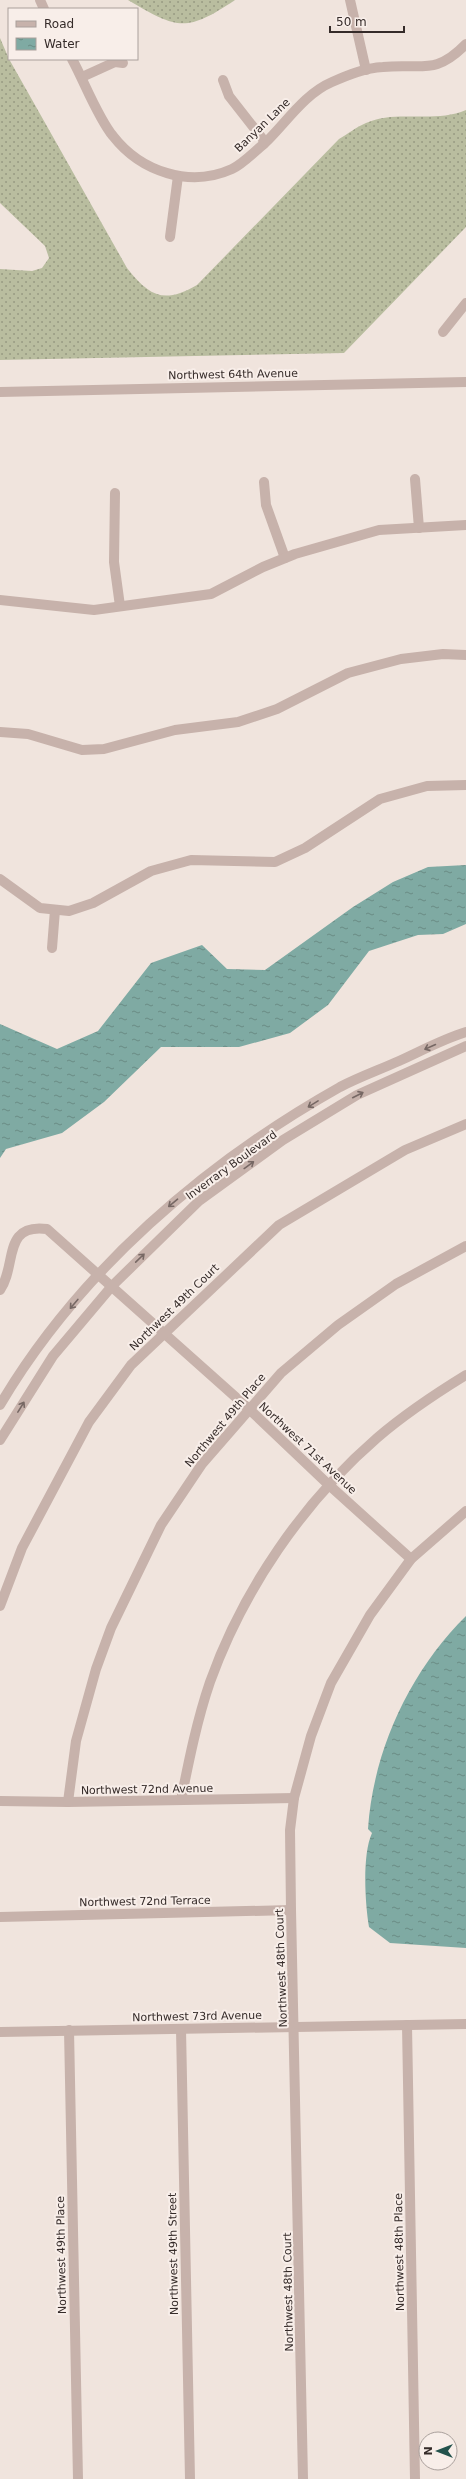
<svg xmlns="http://www.w3.org/2000/svg" width="466" height="2479" viewBox="0 0 466 2479" font-family="'DejaVu Sans',sans-serif">
<style>
.grass{fill:url(#grass-dots)}
.water{fill:url(#water-ripples)}
.lines{fill:none;stroke-linecap:round;stroke-linejoin:round}
.minor{stroke:#c7b2ab;stroke-width:10}
.tertiary{stroke:#c7b2ab;stroke-width:10}
.oneway{stroke:#776864}
.labels{text-anchor:middle;stroke-width:4;stroke-linejoin:round;paint-order:stroke}
.street-label{font-size:11px;fill:#352b29;stroke:#f8eee9}
</style>
<defs>
<pattern id="grass-dots" width="8" height="8" patternUnits="userSpaceOnUse"><rect width="8" height="8" fill="#b9bd9f"/><path d="M2 2h.1M6 6h.1" fill="none" stroke="#979a82" stroke-width="1.8" stroke-linecap="round"/></pattern>
<pattern id="water-ripples" width="26" height="14" patternUnits="userSpaceOnUse"><rect width="26" height="14" fill="#7faaa3"/><path d="M2 4q2-2 4 0t4 0M15 11q2-2 4 0t4 0" fill="none" stroke="#698b85"/></pattern>
</defs>
<rect width="100%" height="100%" fill="#f0e4dd"/>
<g class="grass">
<path d="M128 0H235C186 33 177 29 128 0Z"/>
<path d="M0 38 9 59 127 268C150 297 164 304 197 285L339 139C348 134 356 127 366 123 396 109 433 124 466 110V227L344 353 0 360V269L32 271 42 268 49 258 45 246 0 203Z"/>
</g>
<g class="water">
<polygon points="466,865 466,924 443,934 418,935 369,951 328,1005 290,1033 239,1047 161,1047 104,1102 62,1133 6,1149 0,1158 0,1024 57,1049 98,1031 151,963 202,945 227,969 265,970 353,907 393,882 428,867"/>
<path d="M466 1616V1948L390 1943 369 1927C365 1903 362 1855 372 1833L368 1829C373 1751 410 1671 466 1616Z"/>
</g>
<g class="lines">
<g class="minor">
<polyline points="40,0 44,9"/>
<polyline points="350,0 366,70"/>
<path d="M72 59C84 81 98 118 113 136 141 172 190 188 232 169 243 164 255 151 265 143 286 123 304 94 332 82 348 75 365 68 383 67 422 63 435 76 466 44"/>
<polyline points="82,77 115,62 123,63"/>
<polyline points="223,80 229,96 265,142"/>
<polyline points="170,237 178,176"/>
<polyline points="443,332 466,303"/>
<polyline points="0,392 466,382"/>
<polyline points="415,479 419,528"/>
<polyline points="264,482 266,505 285,558"/>
<polyline points="115,493 114,562 120,606"/>
<polyline points="0,600 94,610 211,594 263,567 295,554 379,530 466,525"/>
<polyline points="0,732 28,734 82,750 104,749 175,730 238,722 277,709 348,673 401,659 443,654 466,655"/>
<polyline points="0,879 40,908 69,911 93,903 151,871 191,860 275,862 305,848 380,799 427,786 466,785"/>
<polyline points="52,948 55,910"/>
<path d="M0 1290C17 1266 2 1223 47 1229L249 1409 329 1485 411 1559"/>
<polyline points="0,1606 22,1548 89,1422 131,1365 279,1225 405,1150 466,1124"/>
<path d="M181 1800C189 1760 197 1720 210 1682 243 1590 303 1502 377 1438 405 1414 435 1394 466 1375"/>
<polyline points="0,1801 68,1802 294,1798"/>
<polyline points="68,1802 76,1741 96,1669 111,1628 161,1525 202,1464 281,1373 338,1325 396,1284 466,1246"/>
<polyline points="0,1917 291,1910"/>
<polyline points="407,2025 415,2479"/>
<polyline points="181,2029 190,2479"/>
<polyline points="69,2030 78,2479"/>
<polyline points="0,2032 466,2024"/>
<polyline points="303,2479 291,1910 290,1830 294,1798 311,1736 331,1683 370,1615 411,1559 466,1511"/>
</g>
<g class="tertiary">
<path d="M0 1405C79 1271 205 1163 340 1087 359 1077 379 1070 399 1061 421 1051 443 1039 466 1032"/>
<polyline points="0,1440 53,1356 112,1286 199,1201 283,1140 357,1095 466,1046"/>
</g>
</g>
<defs><path id="oneway-shaft" d="M-6 0H5M1.5-3L5.5 0L1.5 3" fill="none" stroke-width="1.6" stroke-linecap="round" stroke-linejoin="round"/></defs>
<g class="oneway">
<use href="#oneway-shaft" transform="translate(430 1047) rotate(156)"/>
<use href="#oneway-shaft" transform="translate(358 1095) rotate(-27)"/>
<use href="#oneway-shaft" transform="translate(313 1104) rotate(148)"/>
<use href="#oneway-shaft" transform="translate(249 1165) rotate(-36)"/>
<use href="#oneway-shaft" transform="translate(173 1203) rotate(140)"/>
<use href="#oneway-shaft" transform="translate(140 1258) rotate(-44)"/>
<use href="#oneway-shaft" transform="translate(74 1304) rotate(130)"/>
<use href="#oneway-shaft" transform="translate(21 1407) rotate(-58)"/>
</g>
<g class="labels">
<g class="street-label">
<text transform="translate(262 125) rotate(-44)" y="4">Banyan Lane</text>
<text transform="translate(233 374) rotate(-1)" y="4">Northwest 64th Avenue</text>
<text transform="translate(231 1165) rotate(-36)" y="4">Inverrary Boulevard</text>
<text transform="translate(174 1307) rotate(-44)" y="4">Northwest 49th Court</text>
<text transform="translate(225 1420) rotate(-50)" y="4">Northwest 49th Place</text>
<text transform="translate(308 1448) rotate(43)" y="4">Northwest 71st Avenue</text>
<text transform="translate(147 1789) rotate(-1)" y="4">Northwest 72nd Avenue</text>
<text transform="translate(145 1901) rotate(-1)" y="4">Northwest 72nd Terrace</text>
<text transform="translate(281 1968) rotate(-92)" y="4">Northwest 48th Court</text>
<text transform="translate(197 2016) rotate(-1)" y="4">Northwest 73rd Avenue</text>
<text transform="translate(399 2252) rotate(-91)" y="4">Northwest 48th Place</text>
<text transform="translate(173 2254) rotate(-91)" y="4">Northwest 49th Street</text>
<text transform="translate(61 2255) rotate(-91)" y="4">Northwest 49th Place</text>
<text transform="translate(288 2292) rotate(-91)" y="4">Northwest 48th Court</text>
</g>
</g>
<rect x="8" y="8" width="130" height="52" fill="#f8eee9" stroke="#aaa09c"/>
<rect x="16" y="21" width="20" height="6" fill="#c7b2ab" stroke="#aaa09c"/>
<text x="44" y="28" font-size="12" fill="#352b29">Road</text>
<rect x="16" y="38" width="20" height="12" fill="url(#water-ripples)" stroke="#aaa09c"/>
<text x="44" y="48" font-size="12" fill="#352b29">Water</text>
<g transform="translate(438 2451) rotate(270)"><circle r="19" fill="#f8eee9" stroke="#aaa09c"/>
<path d="M0-3L7 15L0 10L-7 15Z" fill="#23524c"/>
<text y="-6" font-size="11" font-weight="bold" text-anchor="middle" fill="#352b29">N</text>
</g>
<path d="M330 26v6h74v-6" fill="none" stroke="#352b29" stroke-width="2"/>
<text x="336" y="26" font-size="12" fill="#352b29" stroke="#f8eee9" stroke-width="3" paint-order="stroke">50 m</text>
</svg>
